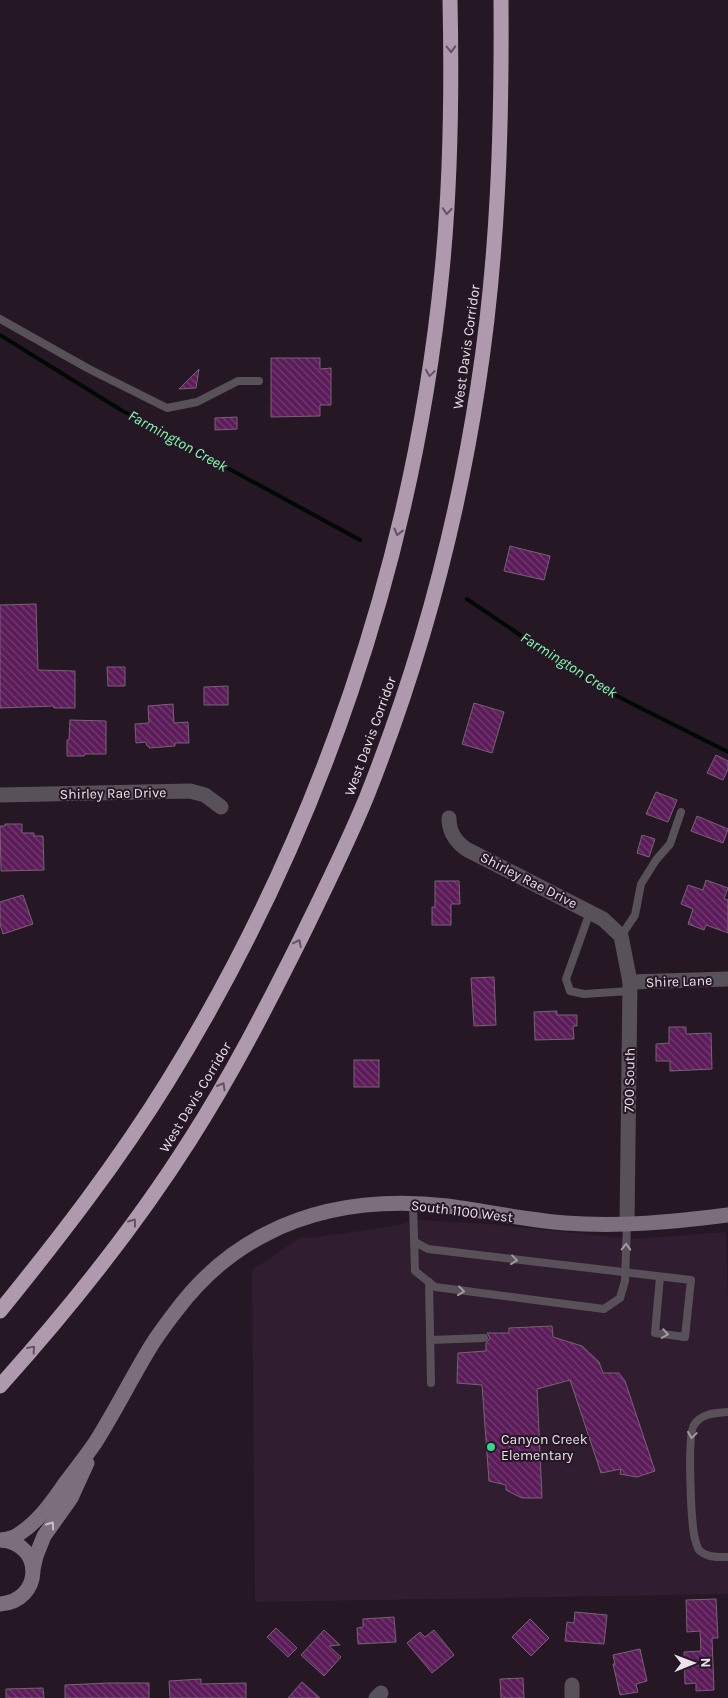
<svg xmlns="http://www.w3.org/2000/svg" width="728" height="1698" viewBox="0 0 728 1698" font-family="Karla,sans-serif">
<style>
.built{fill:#311d30}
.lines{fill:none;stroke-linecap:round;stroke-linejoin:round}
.stream{stroke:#010904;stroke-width:4}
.building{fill:url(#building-back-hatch);stroke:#766374}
.lane{stroke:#595159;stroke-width:8}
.street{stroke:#595159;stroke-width:15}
.secondary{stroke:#7c6e7a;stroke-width:15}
.highway{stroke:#ae9aac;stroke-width:15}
.oneway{stroke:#635262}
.oneway2{stroke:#a299a2}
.oneway3{stroke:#cabec9}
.poi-dot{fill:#32d882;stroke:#261725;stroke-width:2}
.labels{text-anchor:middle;stroke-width:4;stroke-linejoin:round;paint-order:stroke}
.street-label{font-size:14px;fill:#ece1eb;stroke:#261725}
.poi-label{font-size:14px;fill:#ece1eb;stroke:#261725;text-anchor:start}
.water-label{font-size:15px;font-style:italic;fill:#83fdb2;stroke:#261725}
</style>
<defs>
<pattern id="building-back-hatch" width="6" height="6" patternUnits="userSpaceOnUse" patternTransform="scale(1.25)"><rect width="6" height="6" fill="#5b1c59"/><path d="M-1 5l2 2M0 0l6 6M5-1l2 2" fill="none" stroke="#733d71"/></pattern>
</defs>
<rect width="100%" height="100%" fill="#261725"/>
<polygon class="built" points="414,1220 490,1224 633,1239 726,1232 728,1301 728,1594 255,1602 252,1270 301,1237 311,1238 400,1225"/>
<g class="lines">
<g class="stream">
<polyline points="0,335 121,410 360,540"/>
<polyline points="467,599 591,683 728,752"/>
</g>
</g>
<g class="building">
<polygon points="271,358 320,358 320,369 331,368 331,405 320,405 320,416 271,417"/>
<polygon points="199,369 196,388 179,389"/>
<polygon points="237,417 237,429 215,430 215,418"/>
<polygon points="510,546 550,556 544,580 504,571"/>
<polygon points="36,604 38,670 75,671 75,708 54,708 54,706 0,708 0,605"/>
<polygon points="107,667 125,667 125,686 108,686"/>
<polygon points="228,686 228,705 204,705 204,687"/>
<polygon points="474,703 504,712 492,753 462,744"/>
<polygon points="173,704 174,723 188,722 189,743 175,743 175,746 149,748 149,746 147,746 146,742 136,743 135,724 149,723 148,706"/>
<polygon points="70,720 106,721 106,754 85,754 84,756 67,756 67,740 69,740"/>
<polygon points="716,755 728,761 728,769 723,780 707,773"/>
<polygon points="656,792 677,800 668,822 646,814"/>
<polygon points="697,816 728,829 723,843 691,831"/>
<polygon points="5,824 22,824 22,833 34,833 34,836 43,836 44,870 1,871 0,826 5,826"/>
<polygon points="642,835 655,839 649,857 637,853"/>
<polygon points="706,880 728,888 724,899 728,900 728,933 706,925 704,930 688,924 693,909 681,904 688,885 703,890"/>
<polygon points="435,881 459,881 460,904 451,904 451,925 432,925 432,907 435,907"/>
<polygon points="23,895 33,924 3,934 0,924 0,902"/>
<polygon points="494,977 496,1025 474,1026 471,978"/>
<polygon points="557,1011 557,1015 577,1015 577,1026 573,1026 574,1039 535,1040 534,1012"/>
<polygon points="669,1027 686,1027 686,1034 711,1033 712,1069 670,1071 670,1061 656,1061 656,1044 669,1043"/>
<rect x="354" y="1060" width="25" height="27"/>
<polygon points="552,1326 553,1337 582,1346 599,1362 603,1373 619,1373 625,1381 655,1471 637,1477 620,1474 621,1469 601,1473 570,1380 537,1389 542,1498 522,1498 506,1490 506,1485 489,1481 482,1385 457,1383 458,1353 486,1351 486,1343 490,1338 487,1333 509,1333 509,1328"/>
<polygon points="716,1599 718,1638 712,1638 714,1690 696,1691 696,1683 685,1684 684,1652 701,1651 700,1631 687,1632 686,1600"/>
<polygon points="575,1612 607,1615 604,1644 565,1641 567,1622 574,1623"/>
<polygon points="394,1617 396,1642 358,1644 357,1628 363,1627 363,1619"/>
<polygon points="530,1619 549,1638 531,1656 512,1637"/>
<polygon points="276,1628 297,1648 288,1657 267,1637"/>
<polygon points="324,1630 340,1645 329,1646 341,1657 324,1676 301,1655"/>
<polygon points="434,1630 454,1655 432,1673 407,1643 420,1632 425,1637"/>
<polygon points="640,1649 647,1681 636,1684 638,1692 620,1695 613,1664 615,1664 613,1655"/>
<polygon points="523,1678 524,1698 501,1698 500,1679"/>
<polygon points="201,1679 201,1684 246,1683 246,1698 170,1698 169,1681"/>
<polygon points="302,1682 320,1698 288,1698"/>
<polygon points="108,1683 149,1683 149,1698 65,1698 65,1685"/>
<polygon points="43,1688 44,1698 6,1698 6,1689"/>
</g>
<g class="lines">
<g class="lane">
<polyline points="0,319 89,369 167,408 197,402 238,381 259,381"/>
<polyline points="590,912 566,979 570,991 584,994 630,991"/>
<polyline points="621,936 635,915 641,884 656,860 670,844 681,812"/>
<polyline points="413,1204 415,1271 435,1287 604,1309 620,1298 625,1281 627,1224"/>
<polyline points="415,1242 428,1249 691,1280 685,1337 655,1333 660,1277"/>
<polyline points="429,1282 431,1383"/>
<polyline points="430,1340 484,1338"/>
<path d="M728 1412C715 1413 702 1413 694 1425 687 1435 691 1524 695 1539 696 1543 697 1547 699 1550 707 1558 718 1557 728 1557"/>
</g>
<g class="street">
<polyline points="0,795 190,791 205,795 221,807"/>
<path d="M449 818C449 832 455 841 466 849L603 919 621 936 630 982 627 1224"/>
<polyline points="630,982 728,979"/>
<polyline points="572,1685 572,1698"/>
<polyline points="376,1698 381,1693"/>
</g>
<g class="secondary">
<path d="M2 1540C8 1539 14 1538 19 1534 39 1521 53 1501 66 1482 76 1469 86 1456 95 1443 114 1413 130 1381 148 1351 156 1337 166 1324 176 1311 200 1279 230 1252 266 1234 322 1205 384 1199 447 1206 486 1211 525 1220 565 1223 620 1227 674 1222 728 1215"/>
<polyline points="33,1569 36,1556 44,1536 71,1498 87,1463"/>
<path d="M0 1604C42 1601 45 1545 2 1540"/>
</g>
<g class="highway">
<path d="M0 1311C60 1237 118 1162 168 1081 319 836 414 557 442 271 451 180 452 91 450 0"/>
<path d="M0 1386C69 1309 135 1227 190 1140 231 1076 266 1008 300 940 323 893 347 845 367 796 419 665 457 525 478 386 498 258 502 129 501 0"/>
</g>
</g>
<defs><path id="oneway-chevron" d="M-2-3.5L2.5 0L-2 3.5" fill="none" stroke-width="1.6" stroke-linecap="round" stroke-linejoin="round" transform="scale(1.25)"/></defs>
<g class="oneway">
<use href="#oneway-chevron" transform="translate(451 49) rotate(89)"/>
<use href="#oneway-chevron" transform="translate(447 211) rotate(94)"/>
<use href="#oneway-chevron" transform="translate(430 373) rotate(98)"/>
<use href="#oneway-chevron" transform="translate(398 532) rotate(104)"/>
<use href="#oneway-chevron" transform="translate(298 943) rotate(-64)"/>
<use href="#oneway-chevron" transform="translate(222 1086) rotate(-60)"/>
<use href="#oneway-chevron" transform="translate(133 1222) rotate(-54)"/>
<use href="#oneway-chevron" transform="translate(32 1349) rotate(-49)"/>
</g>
<g class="oneway2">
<use href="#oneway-chevron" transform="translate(626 1247) rotate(-88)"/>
<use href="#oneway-chevron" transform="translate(514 1260) rotate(7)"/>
<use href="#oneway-chevron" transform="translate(461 1291) rotate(7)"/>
<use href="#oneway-chevron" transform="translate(665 1334) rotate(9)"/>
<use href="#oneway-chevron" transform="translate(692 1435) rotate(98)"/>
</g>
<use class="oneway3" href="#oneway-chevron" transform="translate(51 1525) rotate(-55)"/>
<circle class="poi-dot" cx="491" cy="1447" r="5"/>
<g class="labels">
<g class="street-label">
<text transform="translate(466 347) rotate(-82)" y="5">West Davis Corridor</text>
<text transform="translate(370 736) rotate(-70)" y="5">West Davis Corridor</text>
<text transform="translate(113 793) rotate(-1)" y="5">Shirley Rae Drive</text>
<text transform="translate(529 880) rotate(27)" y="5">Shirley Rae Drive</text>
<text transform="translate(679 981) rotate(-2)" y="5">Shire Lane</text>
<text transform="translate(629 1080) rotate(-89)" y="5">700 South</text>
<text transform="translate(195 1097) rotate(-59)" y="5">West Davis Corridor</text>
<text transform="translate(462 1211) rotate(7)" y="5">South 1100 West</text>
</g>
<g class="poi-label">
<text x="501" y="1444">Canyon Creek<tspan x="501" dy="16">Elementary</tspan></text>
</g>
<g class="water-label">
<text transform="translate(178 441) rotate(29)" y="5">Farmington Creek</text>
<text transform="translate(569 665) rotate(32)" y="5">Farmington Creek</text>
</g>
</g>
<g transform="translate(693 1663) rotate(89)" stroke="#261725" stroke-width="4" paint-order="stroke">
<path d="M0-4L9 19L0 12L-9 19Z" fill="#ece1eb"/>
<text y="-8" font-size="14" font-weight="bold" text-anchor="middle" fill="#ece1eb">N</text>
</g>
</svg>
